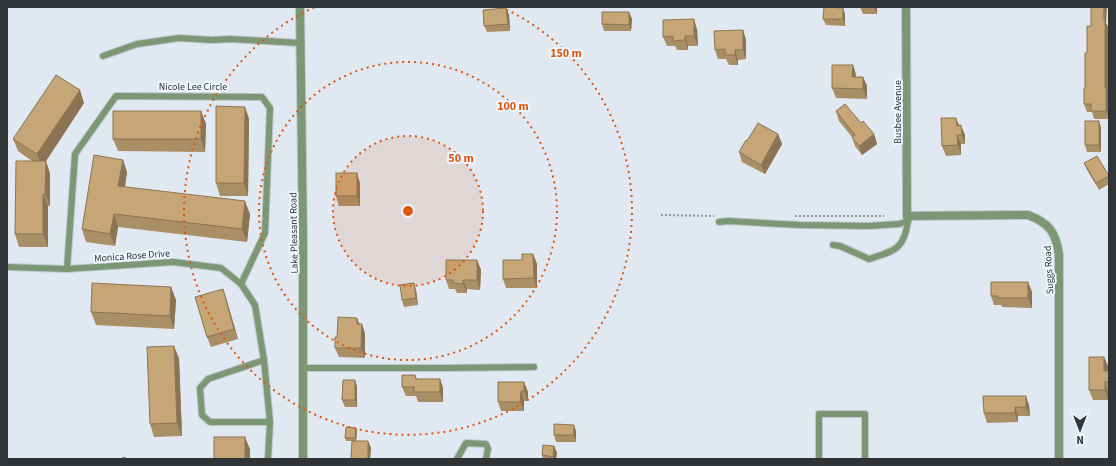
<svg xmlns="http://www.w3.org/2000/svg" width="1116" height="466" viewBox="0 0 1116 466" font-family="'Source Sans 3',sans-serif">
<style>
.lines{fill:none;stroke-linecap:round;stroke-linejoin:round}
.service-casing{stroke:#bdc5cd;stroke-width:8}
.minor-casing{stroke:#bdc5cd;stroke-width:10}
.path{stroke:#90969c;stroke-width:2;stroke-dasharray:2 2;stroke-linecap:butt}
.service{stroke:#7b9774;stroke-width:6}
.minor{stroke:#7b9774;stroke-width:8}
.wall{fill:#aa8e66}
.shaded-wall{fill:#8b7453}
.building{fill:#c6a577;stroke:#8b7453}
.ring{fill:none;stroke:#df570e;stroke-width:2;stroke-dasharray:2 4}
.labels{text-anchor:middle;stroke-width:4;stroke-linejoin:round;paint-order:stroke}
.street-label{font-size:10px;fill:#303437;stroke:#eff6fd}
.centre{fill:#df570e;stroke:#eff6fd;stroke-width:2}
.ring-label{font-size:12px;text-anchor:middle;font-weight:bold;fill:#df570e;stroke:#eff6fd;stroke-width:4;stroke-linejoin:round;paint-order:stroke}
</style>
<rect width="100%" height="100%" fill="#e0e9f2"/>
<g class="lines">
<defs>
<g id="service">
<polyline points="103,56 137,44 179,38 212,40 230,39 300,43"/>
<polyline points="719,222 728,221 800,225 869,226 899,224 908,221 911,216"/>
<path d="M833 245 840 246 869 259C894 251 904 250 908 221"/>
<polyline points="7,267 67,269 173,262 221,268 241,284 255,305 264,360 270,422 268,459"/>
<polyline points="67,269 75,154 116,96 262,97 270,108 265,233 241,284"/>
<polyline points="264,360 208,379 200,388 202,415 210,422 270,422"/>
<polyline points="303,368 445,368 534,367"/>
<polyline points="457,459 466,443 486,444 488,449 486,459"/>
<polyline points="819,459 819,414 865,414 865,459"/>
</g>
<g id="minor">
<polyline points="300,7 303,242 303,459"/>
<path d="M906 7 907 216 1028 215C1049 223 1056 232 1059 255V459"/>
</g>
</defs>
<use href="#service" class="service-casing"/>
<use href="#minor" class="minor-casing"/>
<g class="path">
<polyline points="661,215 714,216"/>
<polyline points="795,216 884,216"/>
</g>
<use href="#service" class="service"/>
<use href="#minor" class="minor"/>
</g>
<g class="wall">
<polygon points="860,7 877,7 877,14 863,14"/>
<polygon points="506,8 509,15 510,31 487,32 484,26"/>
<polygon points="629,12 632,19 631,31 604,31 602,24"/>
<polygon points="845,14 845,26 826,25 823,19"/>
<polygon points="1106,23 1108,27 1108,93 1109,96 1109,119 1094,119 1092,112 1087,112 1084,104 1091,26"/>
<polygon points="697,29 698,46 688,46 688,50 677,50 675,46 667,46 663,37"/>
<polygon points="743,30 746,40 746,59 738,60 738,65 729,65 726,59 718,59 715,50"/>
<polygon points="853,65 856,75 856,77 863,77 867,86 867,99 836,98 832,88"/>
<polygon points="84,103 46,161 50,174 50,206 48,206 48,247 19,247 15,234 32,161 18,151 13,139"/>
<polygon points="245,107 249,119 248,196 220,196 216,183"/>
<polygon points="201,111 206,124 205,152 118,151 113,139"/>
<polygon points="836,111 874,134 877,144 862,155 855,146 852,137 839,121"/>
<polygon points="1099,121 1101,128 1101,152 1087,152 1085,145"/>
<polygon points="959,126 965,135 965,144 961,144 961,155 946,156 942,146"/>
<polygon points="778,134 782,144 765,174 742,162 739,152 747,141"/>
<polygon points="123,160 127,172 125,187 250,214 247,242 118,227 115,246 86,242 82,229"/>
<polygon points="1084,163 1109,175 1109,184 1099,190 1087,170"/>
<polygon points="360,183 360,206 339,206 336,196"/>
<polygon points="533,254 537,264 537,288 506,288 503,279 522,260"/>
<polygon points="477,260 481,270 480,290 467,289 467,293 457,293 455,289 449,289 446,280"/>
<polygon points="1028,282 1032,292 1032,308 1002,307 1001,305 994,305 991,296"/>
<polygon points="171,287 176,300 174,329 96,325 91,312"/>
<polygon points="416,290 418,305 404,307 402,300"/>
<polygon points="226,298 238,339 211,347 207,337"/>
<polygon points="360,324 362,324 365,334 365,358 339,357 335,348 337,337"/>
<polygon points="1104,357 1108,366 1108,371 1109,371 1109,392 1108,392 1108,400 1093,400 1089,390"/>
<polygon points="179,358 182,436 154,437 150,424"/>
<polygon points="415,375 417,379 440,379 443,388 443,402 418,402 416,396 406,396 402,387"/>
<polygon points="355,380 357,387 357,407 345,407 342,400"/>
<polygon points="524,382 528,392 528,401 524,401 524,411 501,411 498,402"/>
<polygon points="983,396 1029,405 1030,416 1018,416 1018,422 987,423 984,413"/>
<polygon points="356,428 357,431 356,441 368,441 371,448 370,459 351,459 352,441 346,441 345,438"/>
<polygon points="576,431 576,442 556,442 554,435"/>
<polygon points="554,446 557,453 556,459 543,459 542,455"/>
</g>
<g class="shaded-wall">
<polygon points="874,7 877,7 877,14"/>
<polygon points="1104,7 1107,7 1106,23 1108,27 1108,93 1109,96 1109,119 1106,111 1105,88"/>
<polygon points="506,8 509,15 510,31 508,24"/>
<polygon points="843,8 845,14 845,26 843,19"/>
<polygon points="629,12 632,19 631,31 629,25"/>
<polygon points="694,19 697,29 698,46 694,36"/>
<polygon points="743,30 746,40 746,59 743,50"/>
<polygon points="685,36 688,46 688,50 685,40"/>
<polygon points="735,50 738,60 738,65 735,55"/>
<polygon points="853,65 856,75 856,86 852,77"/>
<polygon points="863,77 867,86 867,99 863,89"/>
<polygon points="80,90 84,103 46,161 50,174 50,206 45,194 42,167 37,154"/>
<polygon points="245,107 249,119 248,196 244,183"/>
<polygon points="201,111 206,124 205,152 201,139"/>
<polygon points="956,118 960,127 960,135 957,126"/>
<polygon points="1099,121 1101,128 1101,152 1099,145"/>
<polygon points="961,125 965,135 965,144 962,135"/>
<polygon points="778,134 782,144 765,174 761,165"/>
<polygon points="874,134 877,144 862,155 859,146"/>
<polygon points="957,135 961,144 961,155 958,145"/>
<polygon points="123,160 127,172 123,199 118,186"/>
<polygon points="357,173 360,183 360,206 357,196"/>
<polygon points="43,194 48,206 48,247 43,234"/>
<polygon points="245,201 250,214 247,242 242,229"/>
<polygon points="114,214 118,227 115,246 110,234"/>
<polygon points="533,254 537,264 537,288 534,278"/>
<polygon points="477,260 481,270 480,290 477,280"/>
<polygon points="463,280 467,289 467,293 463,284"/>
<polygon points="1028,282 1032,292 1032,308 1028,298"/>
<polygon points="414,283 416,290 418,305 416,298"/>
<polygon points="171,287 176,300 174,329 170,316"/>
<polygon points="223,289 226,298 238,339 234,329"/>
<polygon points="357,318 361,327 357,324"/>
<polygon points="362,324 365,334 365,358 361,348"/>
<polygon points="174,346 179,358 182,436 177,423"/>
<polygon points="1104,357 1108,366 1108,381 1104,371"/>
<polygon points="440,379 443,388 443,402 440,392"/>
<polygon points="355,380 357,387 357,407 355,400"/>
<polygon points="524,382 528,392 528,401 524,391"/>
<polygon points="1105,382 1108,392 1108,400 1105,390"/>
<polygon points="521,391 524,401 524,411 520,402"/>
<polygon points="1026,396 1029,405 1030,416 1026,407"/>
<polygon points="1015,407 1018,416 1018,422 1015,413"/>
<polygon points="574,425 576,431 576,442 574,435"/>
<polygon points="356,428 357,431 356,441 355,438"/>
<polygon points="245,437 250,449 250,459 245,459"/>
<polygon points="368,441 371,448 370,459 368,459"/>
<polygon points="554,446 557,453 556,459 554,459 553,457"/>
</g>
<g class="building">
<polygon points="824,7 843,8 843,19 823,19"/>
<polygon points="1091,7 1104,7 1103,19 1105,19 1105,88 1106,88 1106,111 1091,111 1091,104 1084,104 1084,88 1085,88 1085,53 1087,53 1087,26 1091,26"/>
<polygon points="506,8 508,24 484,26 483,10"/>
<polygon points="602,12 629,12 629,25 602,24"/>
<polygon points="694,19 694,36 685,36 685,40 673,41 673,36 663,37 663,20"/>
<polygon points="743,30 743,50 735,50 735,55 725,55 725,49 715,50 714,31"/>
<polygon points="832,65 853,65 852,77 863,77 863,89 832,88"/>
<polygon points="56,75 80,90 37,154 13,139"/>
<polygon points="845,104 861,123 863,121 874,134 859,146 852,137 855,135 836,111"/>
<polygon points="216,106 245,107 244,183 216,183"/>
<rect x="113" y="111" width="88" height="28"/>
<polygon points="941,118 956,118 957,126 961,125 962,135 957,135 958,145 942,146"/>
<rect x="1085" y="121" width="14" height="24"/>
<polygon points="758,123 778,134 761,165 739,152 746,140 747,141"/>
<polygon points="94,155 123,160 118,186 245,201 242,229 114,214 110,234 82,229"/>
<polygon points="1097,156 1109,176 1096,183 1084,163"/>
<polygon points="16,161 46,161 45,194 43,194 43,234 15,234"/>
<rect x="336" y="173" width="21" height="23"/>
<polygon points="522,254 533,254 534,278 503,279 503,260 522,260"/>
<polygon points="446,260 477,260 477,280 463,280 463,284 453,283 453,280 446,280"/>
<polygon points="991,282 1028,282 1028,298 998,298 998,296 991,296"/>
<polygon points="92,283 171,287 170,316 91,312"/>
<polygon points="414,283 416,298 402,300 400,285"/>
<polygon points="223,289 234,329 207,337 195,297"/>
<polygon points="338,317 357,318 357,324 362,324 361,348 335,348 335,337 337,337"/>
<polygon points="174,346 177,423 150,424 147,347"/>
<polygon points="1089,357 1104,357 1104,371 1109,371 1109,382 1105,382 1105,390 1089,390"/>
<polygon points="402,375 415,375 416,379 440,379 440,392 414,392 414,387 402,387"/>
<polygon points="343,380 355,380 355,400 342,400"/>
<polygon points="498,382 524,382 524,391 521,391 520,402 498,402"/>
<polygon points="983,396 1026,396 1026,407 1015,407 1015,413 984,413"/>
<polygon points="554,424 574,425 574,435 554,435"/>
<polygon points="346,427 356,428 355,438 345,438"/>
<rect x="214" y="437" width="31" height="22"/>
<polygon points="352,441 368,441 368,459 351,459"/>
<polygon points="543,445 554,446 553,457 542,455"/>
<polygon points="123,457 128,459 122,459"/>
</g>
<circle cx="408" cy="211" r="75" fill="#df570e" fill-opacity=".12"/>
<g class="ring">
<circle cx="408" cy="211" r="75"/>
<circle cx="408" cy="211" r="149"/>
<path d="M501 7A224 224 0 1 1 315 7"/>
</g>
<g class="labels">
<g class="street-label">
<text x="193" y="90">Nicole Lee Circle</text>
<text transform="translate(897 112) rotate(-90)" y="4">Busbee Avenue</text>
<text transform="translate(293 233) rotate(-91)" y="4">Lake Pleasant Road</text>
<text transform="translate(132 255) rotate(-4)" y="4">Monica Rose Drive</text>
<text transform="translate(1048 270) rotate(-93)" y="4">Suggs Road</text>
</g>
</g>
<circle cx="408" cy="211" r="6" class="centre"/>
<g class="ring-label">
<text x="566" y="57">150 m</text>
<text x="513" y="110">100 m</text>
<text x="461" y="162">50 m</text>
</g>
<rect width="1116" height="466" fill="none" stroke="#303437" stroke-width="16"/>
<g transform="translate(1080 430) rotate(180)" stroke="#eff6fd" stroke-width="3" paint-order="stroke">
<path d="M0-3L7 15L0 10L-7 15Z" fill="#303437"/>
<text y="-6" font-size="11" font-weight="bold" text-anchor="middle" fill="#303437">N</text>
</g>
</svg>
